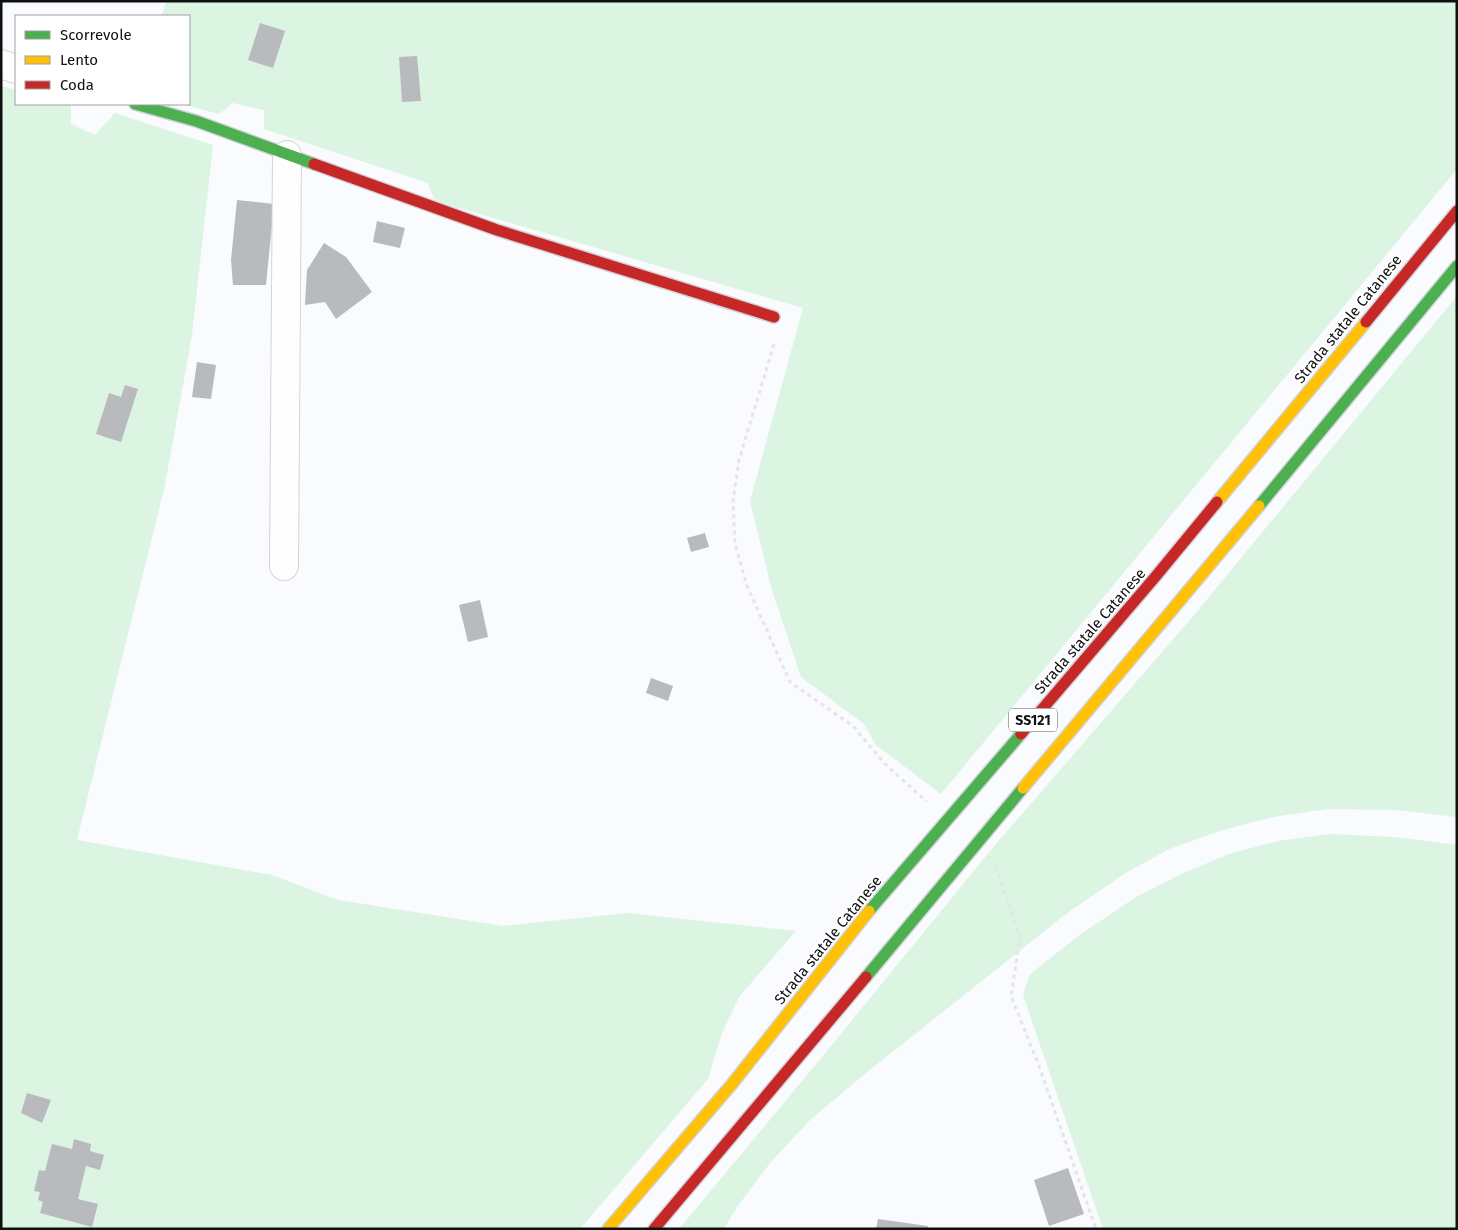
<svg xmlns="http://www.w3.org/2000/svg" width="1458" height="1230" viewBox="0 0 1458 1230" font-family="'Fira Sans',sans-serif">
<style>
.green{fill:#dcf4e2}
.building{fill:#b9babd}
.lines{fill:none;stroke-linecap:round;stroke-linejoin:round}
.street-casing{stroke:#d3d4d8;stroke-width:30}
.fast-casing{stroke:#d3d4d8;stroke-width:14}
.slow-casing{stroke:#d3d4d8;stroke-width:14}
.jam-casing{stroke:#d3d4d8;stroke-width:14}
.path{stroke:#e5e5e5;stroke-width:3;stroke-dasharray:4 4;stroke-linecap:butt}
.street{stroke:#fefeff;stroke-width:28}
.fast{stroke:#4caf50;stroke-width:11}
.slow{stroke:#ffc107;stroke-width:11}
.jam{stroke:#c62828;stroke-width:11}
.labels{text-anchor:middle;stroke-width:4;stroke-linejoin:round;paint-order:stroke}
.shield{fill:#fff;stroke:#575859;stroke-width:1}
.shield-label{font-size:14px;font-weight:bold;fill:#0f1012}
.street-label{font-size:15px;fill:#0f1012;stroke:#fff}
</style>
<rect width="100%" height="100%" fill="#f9fbfe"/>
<g class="green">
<polygon points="167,1 1457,1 1457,169 941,794 876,745 864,724 801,677 771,587 750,501 803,308 435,201 428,183 264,129 264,110 233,103 219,114 182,104 189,104 189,16 161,16"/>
<polygon points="1,86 16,90 16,104 71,104 71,124 95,135 115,113 213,145 192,335 165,485 77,840 272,875 338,900 503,926 627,913 796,931 739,997 722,1033 708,1079 580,1229 1,1229"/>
<polygon points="1457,296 1457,817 1396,810 1327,809 1273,817 1220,831 1169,849 1124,874 1066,914 861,1077 809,1121 770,1163 737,1207 724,1229 679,1229 827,1051 990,851 1195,614"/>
<polygon points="1330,834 1395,837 1457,845 1457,1229 1103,1229 1023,995 1030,974 1081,934 1136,897 1181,874 1229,854 1278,841"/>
</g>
<g class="building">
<polygon points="260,23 285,31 273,68 248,60"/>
<polygon points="417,56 421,101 402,102 399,57"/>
<polygon points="237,200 274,204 266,285 233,285 231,260"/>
<polygon points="377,221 405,228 400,248 373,242"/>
<polygon points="324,243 346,257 372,292 336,319 325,302 305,305 307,270"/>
<polygon points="197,362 216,365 211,399 192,397"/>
<polygon points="125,385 138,389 121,442 96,434 109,393 121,397"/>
<polygon points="705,533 709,547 691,552 687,538"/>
<polygon points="480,600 488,637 468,642 459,605"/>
<polygon points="651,678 673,686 668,701 646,693"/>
<polygon points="27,1093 51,1100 42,1123 21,1113"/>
<polygon points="74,1139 91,1144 90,1151 104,1155 100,1170 86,1166 78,1199 98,1204 92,1227 40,1213 43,1202 38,1200 40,1192 34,1191 39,1170 45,1171 52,1144 72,1149"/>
<polygon points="1068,1168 1084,1214 1049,1226 1034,1180"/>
<polygon points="878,1219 928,1226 927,1229 876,1229"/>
</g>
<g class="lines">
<defs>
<g id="street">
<polyline points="1,64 16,69"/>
<polyline points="284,566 287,155"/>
</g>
<g id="fast">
<polyline points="135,104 196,121 314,164"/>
<polyline points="1259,506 1457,266"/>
<polyline points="869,911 1021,734"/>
<polyline points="866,977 1023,788"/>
</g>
<g id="slow">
<polyline points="1217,502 1366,322"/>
<polyline points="1023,788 1259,506"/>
<polyline points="608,1229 732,1084 869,911"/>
</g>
<g id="jam">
<polyline points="314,164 497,230 774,317"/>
<polyline points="1366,322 1457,211"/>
<polyline points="1021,734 1156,576 1217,502"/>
<polyline points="654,1229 866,977"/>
</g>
</defs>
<use href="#street" class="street-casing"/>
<use href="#fast" class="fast-casing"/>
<use href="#slow" class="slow-casing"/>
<use href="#jam" class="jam-casing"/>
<g class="path">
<polyline points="774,344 739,460 733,501 735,544 747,586 790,682 853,726 885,764 927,802"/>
<polyline points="996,867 1020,937 1011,996 1039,1066 1096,1229"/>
</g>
<use href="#street" class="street"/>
<use href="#fast" class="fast"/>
<use href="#slow" class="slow"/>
<use href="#jam" class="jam"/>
</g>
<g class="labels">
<rect class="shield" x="1009" y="708.5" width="48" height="23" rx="4"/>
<g class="shield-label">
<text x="1033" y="725">SS121</text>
</g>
<g class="street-label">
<text transform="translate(1348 319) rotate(-51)" y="5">Strada statale Catanese</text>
<text transform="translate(1090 631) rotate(-49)" y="5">Strada statale Catanese</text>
<text transform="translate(828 940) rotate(-51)" y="5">Strada statale Catanese</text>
</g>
</g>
<rect width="1458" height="1230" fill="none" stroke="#0f1012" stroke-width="5"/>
<rect x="15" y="15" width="175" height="90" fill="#ffffff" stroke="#9f9fa0"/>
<rect x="25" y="31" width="25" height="8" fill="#4caf50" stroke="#9f9fa0"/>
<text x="60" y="40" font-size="15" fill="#0f1012">Scorrevole</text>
<rect x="25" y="56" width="25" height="8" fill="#ffc107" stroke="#9f9fa0"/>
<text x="60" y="65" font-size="15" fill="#0f1012">Lento</text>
<rect x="25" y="81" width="25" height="8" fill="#c62828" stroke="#9f9fa0"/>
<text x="60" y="90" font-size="15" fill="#0f1012">Coda</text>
</svg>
